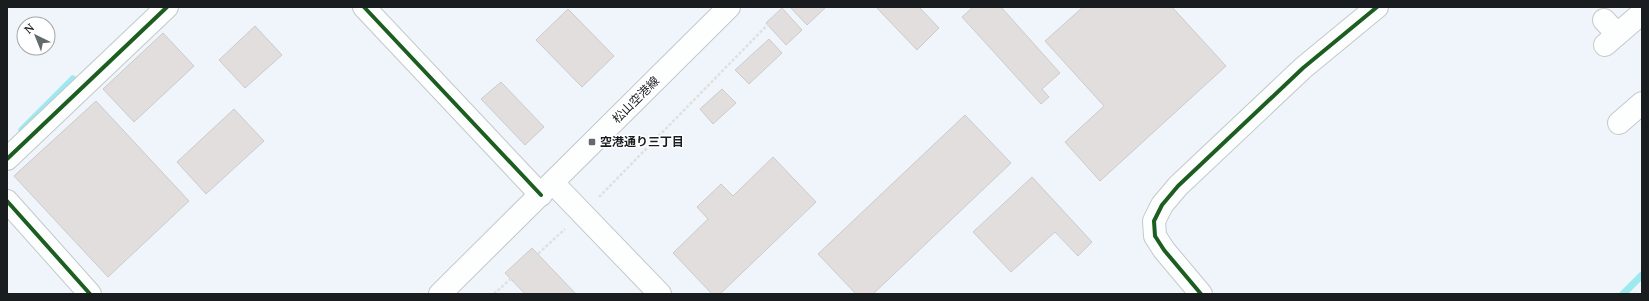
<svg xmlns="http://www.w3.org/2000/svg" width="1649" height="301" viewBox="0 0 1649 301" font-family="'Noto Serif','Noto Sans JP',serif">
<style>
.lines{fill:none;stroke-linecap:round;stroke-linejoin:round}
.stream{stroke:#9ceaef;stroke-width:7}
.building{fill:#e2dede;stroke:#cbcbcc}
.minor-casing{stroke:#c4c8cc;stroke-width:24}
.major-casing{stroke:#c4c8cc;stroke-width:24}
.path{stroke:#dee0e1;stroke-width:2.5;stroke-dasharray:3 2;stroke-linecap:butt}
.minor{stroke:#fdfefe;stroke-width:22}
.major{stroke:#fdfefe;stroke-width:22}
.cycleway-casing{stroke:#fff;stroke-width:6}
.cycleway{stroke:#1b5e20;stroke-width:4}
.poi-dot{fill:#64696c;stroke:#fff;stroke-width:1.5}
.labels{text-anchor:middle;stroke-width:3;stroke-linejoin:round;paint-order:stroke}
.street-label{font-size:12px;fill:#191d20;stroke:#fff}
.poi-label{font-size:12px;font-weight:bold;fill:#191d20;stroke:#fff;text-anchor:start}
</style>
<rect width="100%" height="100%" fill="#eff5fa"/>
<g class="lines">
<g class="stream">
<polyline points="22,130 73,79"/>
<polyline points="1623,294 1642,275"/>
</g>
</g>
<g class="building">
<polygon points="790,7 826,7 807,25"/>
<polygon points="876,7 919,7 939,28 917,50"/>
<polygon points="973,7 1001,7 1060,73 1042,89 1049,97 1041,104 962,17"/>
<polygon points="1083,7 1172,7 1226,66 1100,181 1065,142 1104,106 1045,41"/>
<polygon points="782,8 802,30 786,45 766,23"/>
<polygon points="568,9 614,56 582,87 536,40"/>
<polygon points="255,26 282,55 245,88 219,60"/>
<polygon points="163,33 194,66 134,122 103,89"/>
<polygon points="769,39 782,53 749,84 735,70"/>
<polygon points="501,82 544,127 525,145 481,99"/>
<polygon points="722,89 736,103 713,124 700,109"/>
<polygon points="96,101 189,201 108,277 14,176"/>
<polygon points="234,109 264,141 206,194 177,162"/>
<polygon points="965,115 1011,163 873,294 856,294 818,254"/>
<polygon points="773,157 816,202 720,294 712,294 673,253 708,219 697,207 721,184 733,196"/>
<polygon points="1032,177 1092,242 1078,256 1055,232 1011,272 973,232"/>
<polygon points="532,248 576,294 525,294 505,273"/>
</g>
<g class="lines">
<defs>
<g id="minor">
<polyline points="364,7 541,195"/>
<polyline points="1604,20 1617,34"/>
<polyline points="1605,45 1642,13"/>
<polyline points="1619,123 1642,103"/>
<polyline points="7,159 167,7"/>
<polyline points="553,183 660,294"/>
<polyline points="7,201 90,294"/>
<polyline points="1201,294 1164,250 1155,236 1154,221 1162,205 1178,186 1303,68 1377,7"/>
</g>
<polyline id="major" points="440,294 729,7"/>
</defs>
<use href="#minor" class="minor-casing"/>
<use href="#major" class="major-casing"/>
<g class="path">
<polyline points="599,197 785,7"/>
<polyline points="494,294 565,229"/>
</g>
<use href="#minor" class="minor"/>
<use href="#major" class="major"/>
<defs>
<g id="cycleway">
<polyline points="364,7 541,195"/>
<polyline points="7,159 167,7"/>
<polyline points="7,201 90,294"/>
<polyline points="1201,294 1164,250 1155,236 1154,221 1162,205 1178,186 1303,68 1377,7"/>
</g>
</defs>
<use href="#cycleway" class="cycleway-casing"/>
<use href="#cycleway" class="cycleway"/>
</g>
<rect class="poi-dot" x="588" y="138" width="8" height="8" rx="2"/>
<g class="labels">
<g class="street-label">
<text transform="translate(636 100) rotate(-45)" y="4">松山空港線</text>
</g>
<g class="poi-label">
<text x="600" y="146">空港通り三丁目</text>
</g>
</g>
<rect width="1649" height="301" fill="none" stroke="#191d20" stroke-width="16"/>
<g transform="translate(36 36) rotate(317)"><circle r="19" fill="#ffffff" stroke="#a3a5a6"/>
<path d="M0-3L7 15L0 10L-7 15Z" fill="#64696c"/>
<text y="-6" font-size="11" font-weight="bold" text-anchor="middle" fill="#191d20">N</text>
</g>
</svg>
